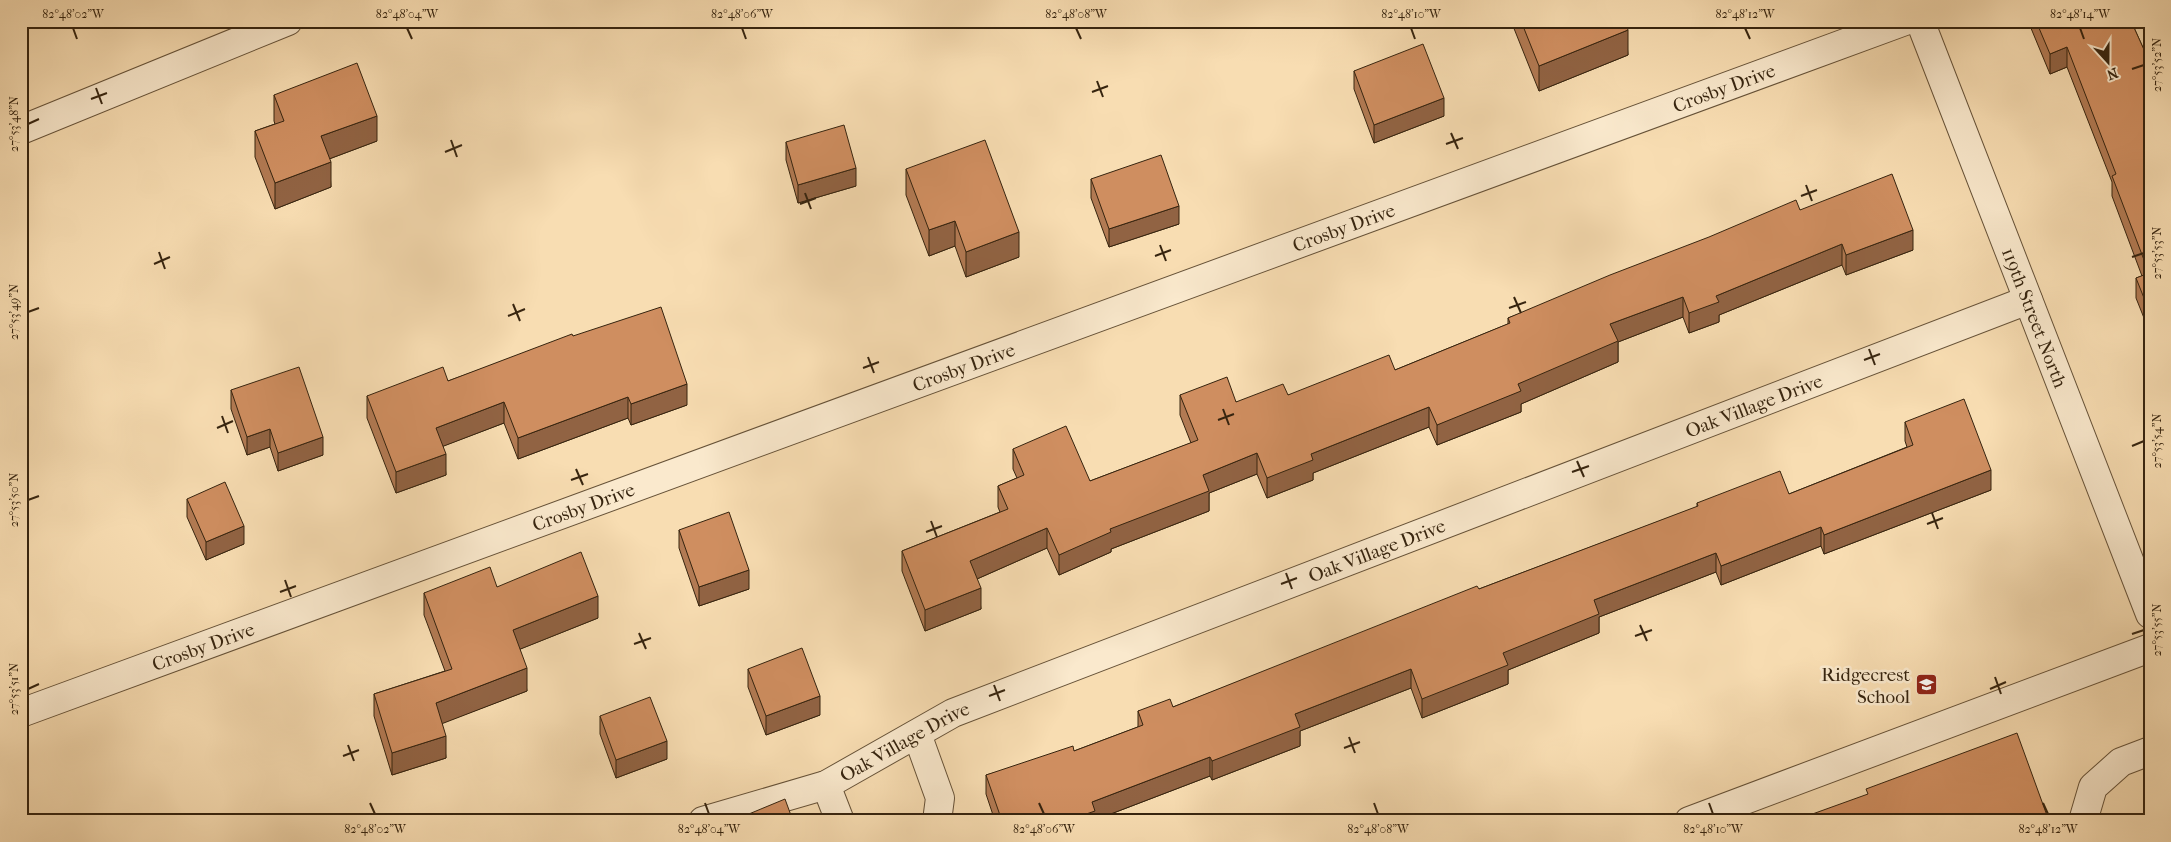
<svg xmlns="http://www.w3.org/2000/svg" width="2171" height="842" viewBox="0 0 2171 842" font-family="'IM FELL French Canon',serif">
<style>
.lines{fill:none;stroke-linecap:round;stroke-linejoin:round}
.minor-casing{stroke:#665238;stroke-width:30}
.minor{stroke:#fae9cd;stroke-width:28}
.wall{fill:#b27a53;stroke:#36240f}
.shaded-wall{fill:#916343;stroke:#36240f}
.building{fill:#cf8e60;stroke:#36240f}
.ticks{fill:none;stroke:#36240f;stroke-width:2}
.labels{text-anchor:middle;stroke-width:5;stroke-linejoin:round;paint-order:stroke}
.street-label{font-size:19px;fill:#36240f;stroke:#fae9cd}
.poi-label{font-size:19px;fill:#36240f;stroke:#fae9cd;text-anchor:end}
.neatline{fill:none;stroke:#36240f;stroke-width:2}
.ticks-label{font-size:12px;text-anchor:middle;fill:#36240f}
</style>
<rect width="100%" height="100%" fill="#f8ddb2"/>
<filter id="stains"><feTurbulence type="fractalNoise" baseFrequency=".004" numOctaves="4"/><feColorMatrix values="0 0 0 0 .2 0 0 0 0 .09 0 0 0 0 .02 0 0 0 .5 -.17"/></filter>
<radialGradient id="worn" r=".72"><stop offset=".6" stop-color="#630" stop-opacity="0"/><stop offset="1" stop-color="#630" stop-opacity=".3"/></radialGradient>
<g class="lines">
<defs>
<g id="minor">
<path id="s1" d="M1920 21 2150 614"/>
<polyline points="21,130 288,21"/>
<path id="s2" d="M21 713 1905 21"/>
<polyline points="917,734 940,798 937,821"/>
<polyline points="826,785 840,821"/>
<path id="s3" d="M703 821 826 785 953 713 2028 300"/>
<polyline points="1689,821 2150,648"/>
<polyline points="2083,821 2093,787 2121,762 2150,751"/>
</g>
</defs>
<use href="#minor" class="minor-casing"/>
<use href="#minor" class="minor"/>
</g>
<g class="wall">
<polygon points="1511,21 1625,21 1628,55 1539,91"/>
<polygon points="2028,21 2131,21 2150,63 2150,333 2136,298 2136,278 2142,276 2112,196 2112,182 2067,67 2050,74"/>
<polygon points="1354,71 1444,116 1374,143 1354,89"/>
<polygon points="274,95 377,141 329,159 331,187 275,209 255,157 255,131 275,124 274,121"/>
<polygon points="786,142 856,186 798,203 786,160"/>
<polygon points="906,169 1019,257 966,277 955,246 929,256 906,195"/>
<polygon points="1091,179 1179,224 1109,247 1091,198"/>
<polygon points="1800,210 1913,250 1846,275 1842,265 1719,315 1719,322 1689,333 1683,317 1618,342 1618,362 1521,404 1521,412 1437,445 1429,427 1313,473 1313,480 1267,498 1257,474 1209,493 1209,511 1111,549 1111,552 1059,575 1047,548 977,579 981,609 925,631 902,571 902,551 1000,512 998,507 998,486 1017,478 1013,469 1013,449 1090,481 1191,443 1180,415 1180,395 1236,402 1288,395 1395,370 1508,324 1508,318"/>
<polygon points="573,336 687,405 631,425 628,418 518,459 504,423 443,446 446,475 396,493 367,418 367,396 448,381"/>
<polygon points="231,390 323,455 278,471 270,447 247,455 231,409"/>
<polygon points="1905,422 1991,490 1824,554 1821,546 1721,585 1716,572 1599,617 1599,633 1508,670 1508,684 1422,718 1411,688 1300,731 1300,746 1212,780 1210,776 1095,820 1095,821 995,821 986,794 986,775 1074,751 1138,727 1138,711 1173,707 1479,589 1697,507 1697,503 1789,494 1907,447 1905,441"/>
<polygon points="187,499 244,544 206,560 187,517"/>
<polygon points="679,530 749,589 699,606 679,548"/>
<polygon points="497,587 598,618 520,649 527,691 442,723 446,758 392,775 374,716 374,694 445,671 424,615 424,593"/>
<polygon points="748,669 820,715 766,735 748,687"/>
<polygon points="600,716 667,759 616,778 600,734"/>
</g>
<g class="shaded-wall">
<polygon points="1628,30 1628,55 1539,91 1539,66"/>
<polygon points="2067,47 2067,67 2050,74 2050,54"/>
<polygon points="1444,98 1444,116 1374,143 1374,125"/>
<polygon points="377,116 377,141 321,162 321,136"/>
<polygon points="331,162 331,187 275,209 275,183"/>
<polygon points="856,168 856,186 798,203 798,185"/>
<polygon points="1179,206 1179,224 1109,247 1109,229"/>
<polygon points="955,221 955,246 929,256 929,230"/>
<polygon points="1913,230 1913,250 1846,275 1846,255"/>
<polygon points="1019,232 1019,257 966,277 966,252"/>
<polygon points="1842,244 1842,265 1719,315 1719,322 1689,333 1689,313 1716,296"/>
<polygon points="1683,297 1683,317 1618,342 1618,362 1521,404 1521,412 1437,445 1437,425 1518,384 1610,324"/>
<polygon points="687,384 687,405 631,425 631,404"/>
<polygon points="628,397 628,418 518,459 518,438"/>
<polygon points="504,402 504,423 436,449 436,428"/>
<polygon points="1429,407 1429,427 1313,473 1313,480 1267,498 1267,478 1311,454"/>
<polygon points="270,429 270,447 247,455 247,437"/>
<polygon points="323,437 323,455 278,471 278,453"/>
<polygon points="1257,453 1257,474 1209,493 1209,511 1111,549 1111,552 1059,575 1059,555 1110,529 1203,475"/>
<polygon points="446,454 446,475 396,493 396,472"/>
<polygon points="1991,470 1991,490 1824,554 1824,535"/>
<polygon points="244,526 244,544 206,560 206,542"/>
<polygon points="1821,527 1821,546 1721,585 1721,566"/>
<polygon points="1047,528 1047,548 970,582 970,561"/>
<polygon points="1716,553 1716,572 1599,617 1599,633 1508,670 1508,684 1422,718 1422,699 1503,653 1594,600"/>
<polygon points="749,570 749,589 699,606 699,587"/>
<polygon points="981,588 981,609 925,631 925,610"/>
<polygon points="598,596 598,618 513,652 513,630"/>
<polygon points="527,668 527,691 436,726 436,703"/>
<polygon points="1411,669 1411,688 1300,731 1300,746 1212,780 1212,761 1295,714"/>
<polygon points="820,696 820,715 766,735 766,716"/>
<polygon points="446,736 446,758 392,775 392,753"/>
<polygon points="667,741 667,759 616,778 616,760"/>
<polygon points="1210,757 1210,776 1095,820 1095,821 1066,821 1092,802"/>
</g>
<g class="building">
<polygon points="1521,21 1625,21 1628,30 1539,66"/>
<polygon points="2036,21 2131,21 2150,63 2150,139 2149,139 2150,142 2150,313 2136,278 2149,273 2112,176 2116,174 2067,47 2050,54"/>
<polygon points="1423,44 1444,98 1374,125 1354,71"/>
<polygon points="357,63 377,116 321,136 331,162 275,183 255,131 284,121 274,95"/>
<polygon points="844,125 856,168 798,185 786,142"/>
<polygon points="985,140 1019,232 966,252 955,221 929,230 906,169"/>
<polygon points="1161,155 1179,206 1109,229 1091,179"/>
<polygon points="1892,174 1913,230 1846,255 1842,244 1716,296 1719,302 1689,313 1683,297 1610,324 1618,341 1518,384 1521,391 1437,425 1429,407 1311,454 1313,460 1267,478 1257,453 1203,475 1209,491 1110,529 1111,532 1059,555 1047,528 970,561 981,588 925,610 902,551 1008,509 998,486 1024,475 1013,449 1066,426 1090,481 1198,440 1180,395 1227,377 1236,402 1283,384 1288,395 1389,355 1395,370 1510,323 1508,318 1610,275 1709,237 1796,200 1800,210"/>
<polygon points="661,307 687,384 631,404 628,397 518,438 504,402 436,428 446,454 396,472 367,396 443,367 448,381 572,334 573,336"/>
<polygon points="299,367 323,437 278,453 270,429 247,437 231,390"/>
<polygon points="1964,399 1991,470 1824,535 1821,527 1721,566 1716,553 1594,600 1599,614 1503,653 1508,665 1422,699 1411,669 1295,714 1300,727 1212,761 1210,757 1092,802 1095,811 1066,821 1002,821 986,775 1073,746 1074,751 1143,725 1138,711 1170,699 1173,707 1477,586 1479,589 1698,506 1697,503 1780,471 1789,494 1913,445 1905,422"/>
<polygon points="225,482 244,526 206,542 187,499"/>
<polygon points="729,512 749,570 699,587 679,530"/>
<polygon points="581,552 598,596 513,630 527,668 436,703 446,736 392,753 374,694 452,669 424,593 490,567 497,587"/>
<polygon points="802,648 820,696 766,716 748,669"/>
<polygon points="650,697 667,741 616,760 600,716"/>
<polygon points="2017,733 2049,821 1793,821 1868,794 1866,789"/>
<polygon points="785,799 793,821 732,821"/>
</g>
<path class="ticks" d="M73 28 77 39M407 28 412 39M742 28 746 39M1076 28 1081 39M1411 28 1415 39M1745 28 1750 39M2080 28 2084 39M2132 69 2144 65M1097 81 1103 97M96 88 102 104M1092 92 1108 86M91 99 107 93M28 124 39 119M1451 133 1458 149M451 140 457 157M1446 144 1463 138M445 152 462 145M1806 185 1812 201M805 193 811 209M1801 196 1817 190M800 204 816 198M1160 245 1166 261M159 252 165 269M1155 256 1171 250M2132 257 2144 253M154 264 170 257M1514 297 1521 313M513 304 520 321M1509 308 1526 302M28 312 39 308M508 316 525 309M1869 349 1875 365M868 357 874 373M1864 360 1880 354M863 368 879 362M1223 409 1229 425M222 416 228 433M1218 420 1234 414M217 428 233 421M2132 446 2144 441M1577 461 1584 477M576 469 583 485M1572 472 1589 466M571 480 588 474M28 500 39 496M1932 513 1938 529M931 521 937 537M1927 524 1943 518M926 532 942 526M1286 573 1292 589M285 580 291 597M1281 584 1297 578M280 592 296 586M1640 625 1647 641M639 633 646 649M2132 634 2144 630M1635 636 1652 630M634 644 651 638M1995 677 2001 694M994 685 1000 701M28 689 39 684M1990 689 2006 682M989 696 1005 690M1349 737 1355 753M348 745 354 761M1344 748 1360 742M343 756 359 750M370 803 375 814M705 803 709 814M1039 803 1044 814M1374 803 1378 814M1709 803 1713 814M2043 803 2048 814"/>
<defs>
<symbol id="school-square" viewBox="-11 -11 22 22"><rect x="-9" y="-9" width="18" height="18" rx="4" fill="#8f2418" stroke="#fae9cd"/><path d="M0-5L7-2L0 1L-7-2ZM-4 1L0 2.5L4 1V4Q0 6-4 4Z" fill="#fff"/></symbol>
</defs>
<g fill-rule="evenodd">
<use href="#school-square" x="1914" y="672" width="25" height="25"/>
</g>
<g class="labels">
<g class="street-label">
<text dy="7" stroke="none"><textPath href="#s2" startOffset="1814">Crosby Drive</textPath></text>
<text dy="7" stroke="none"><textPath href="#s2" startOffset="1409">Crosby Drive</textPath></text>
<text dy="7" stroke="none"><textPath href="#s1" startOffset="318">119th Street North</textPath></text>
<text dy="7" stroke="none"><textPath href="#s2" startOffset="1004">Crosby Drive</textPath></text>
<text dy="7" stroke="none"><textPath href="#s3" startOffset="1132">Oak Village Drive</textPath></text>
<text dy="7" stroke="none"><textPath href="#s2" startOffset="599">Crosby Drive</textPath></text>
<text dy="7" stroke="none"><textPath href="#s3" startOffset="728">Oak Village Drive</textPath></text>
<text dy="7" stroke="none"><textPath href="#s2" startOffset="194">Crosby Drive</textPath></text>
<text dy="7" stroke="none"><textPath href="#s3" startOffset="218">Oak Village Drive</textPath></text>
</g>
<g class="poi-label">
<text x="1910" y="681">Ridgecrest<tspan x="1910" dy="22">School</tspan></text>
</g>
</g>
<rect width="2171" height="842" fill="none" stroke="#f8ddb2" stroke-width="55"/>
<g transform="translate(2108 62) rotate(159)" stroke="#fae9cd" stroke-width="4" paint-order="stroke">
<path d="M0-4L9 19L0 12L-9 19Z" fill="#36240f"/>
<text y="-8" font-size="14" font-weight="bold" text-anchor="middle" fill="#36240f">N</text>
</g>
<rect x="28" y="28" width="2116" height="786" class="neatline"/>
<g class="ticks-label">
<text x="73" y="18">82°48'02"W</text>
<text x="407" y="18">82°48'04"W</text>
<text x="742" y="18">82°48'06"W</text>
<text x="1076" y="18">82°48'08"W</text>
<text x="1411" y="18">82°48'10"W</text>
<text x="1745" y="18">82°48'12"W</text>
<text x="2080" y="18">82°48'14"W</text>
<text transform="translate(2157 65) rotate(-90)" y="4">27°53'52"N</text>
<text transform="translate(14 124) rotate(-90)" y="4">27°53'48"N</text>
<text transform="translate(2157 253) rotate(-90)" y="4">27°53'53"N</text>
<text transform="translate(14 312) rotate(-90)" y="4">27°53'49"N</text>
<text transform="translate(2157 441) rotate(-90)" y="4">27°53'54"N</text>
<text transform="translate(14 500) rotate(-90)" y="4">27°53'50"N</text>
<text transform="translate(2157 630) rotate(-90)" y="4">27°53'55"N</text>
<text transform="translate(14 689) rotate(-90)" y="4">27°53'51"N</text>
<text x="375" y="833">82°48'02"W</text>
<text x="709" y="833">82°48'04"W</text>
<text x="1044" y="833">82°48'06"W</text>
<text x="1378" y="833">82°48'08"W</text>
<text x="1713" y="833">82°48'10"W</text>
<text x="2048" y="833">82°48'12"W</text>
</g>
<rect width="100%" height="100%" filter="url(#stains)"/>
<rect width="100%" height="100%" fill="url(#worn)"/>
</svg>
